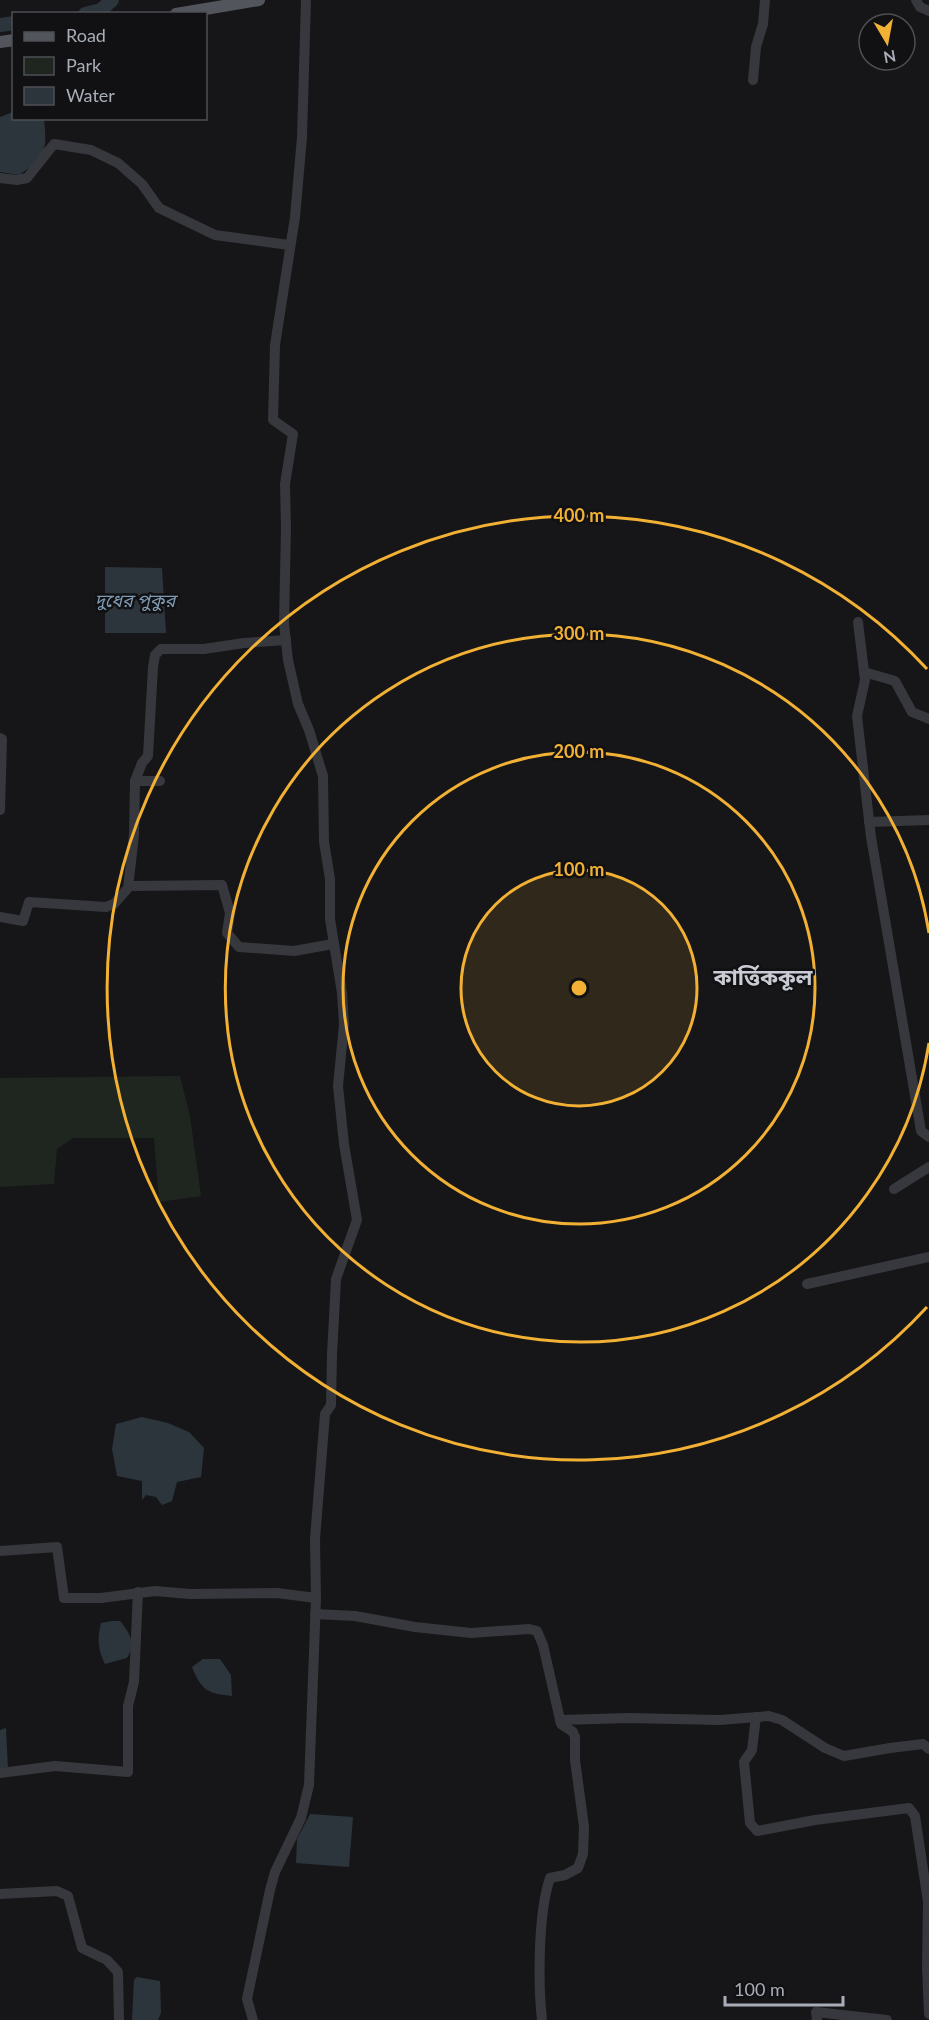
<svg xmlns="http://www.w3.org/2000/svg" width="929" height="2020" viewBox="0 0 929 2020" font-family="Lato,'Noto Sans Bengali',sans-serif">
<style>
.green{fill:#1e261f}
.water{fill:#2c353c}
.lines{fill:none;stroke-linecap:round;stroke-linejoin:round}
.river{stroke:#2c353c;stroke-width:14}
.minor{stroke:#37383d;stroke-width:10}
.major{stroke:#53555c;stroke-width:12}
.ring{fill:none;stroke:#f2b134;stroke-width:3}
.labels{text-anchor:middle;stroke-width:5;stroke-linejoin:round;paint-order:stroke}
.water-label{font-size:18px;font-style:italic;fill:#7f9bb3;stroke:#111113}
.district-label{font-size:22px;font-weight:bold;fill:#c9ccd4;stroke:#111113}
.centre{fill:#f2b134;stroke:#111113;stroke-width:3}
.ring-label{font-size:18px;text-anchor:middle;font-weight:bold;fill:#f2b134;stroke:#111113;stroke-width:5;stroke-linejoin:round;paint-order:stroke}
</style>
<rect width="100%" height="100%" fill="#161618"/>
<polygon class="green" points="180,1076 190,1116 201,1196 159,1202 154,1138 73,1138 57,1149 54,1184 0,1187 0,1078"/>
<g class="water">
<path d="M13 112 14 118 44 119C47 150 47 156 19 175L0 172V117Z"/>
<polygon points="105,567 162,568 166,633 105,633"/>
<polygon points="142,1417 168,1423 189,1432 204,1448 201,1477 177,1482 172,1501 162,1505 156,1497 146,1495 142,1500 142,1481 117,1476 112,1449 116,1424"/>
<path d="M112 1621H120C130 1633 136 1644 127 1658L105 1664C98 1651 97 1638 101 1623Z"/>
<path d="M203 1659H220L231 1675 232 1696C208 1694 201 1690 192 1667Z"/>
<polygon points="6,1728 8,1769 0,1770 0,1730"/>
<polygon points="310,1814 353,1817 349,1867 296,1863 297,1839"/>
<polygon points="137,1977 160,1981 161,2013 158,2020 132,2020 134,1980"/>
</g>
<g class="lines">
<g class="river">
<polyline points="85,14 101,10 112,0"/>
<polyline points="0,25 14,23"/>
</g>
<g class="minor">
<polyline points="916,0 920,7 929,11"/>
<polyline points="753,80 756,47 763,24 765,0"/>
<polyline points="0,178 17,180 27,178 54,144 91,150 118,163 142,184 159,208 215,235 289,245"/>
<polyline points="858,622 865,680 857,716 871,837 921,1131 929,1137"/>
<polyline points="864,672 895,681 912,712 929,719"/>
<polyline points="0,738 2,739 0,810"/>
<polyline points="135,781 160,781"/>
<polyline points="869,822 929,820"/>
<polyline points="133,886 222,885 230,913 227,933 239,947 294,951 333,944"/>
<polyline points="0,917 23,921 29,902 106,907 114,904 128,888 134,835 135,781 142,763 148,756 153,667 155,655 161,649 204,649 244,643 286,640"/>
<polyline points="894,1189 929,1167"/>
<polyline points="807,1284 929,1257"/>
<polyline points="0,1551 57,1547 64,1598 101,1598 155,1591 190,1594 277,1593 316,1598"/>
<path d="M315 1614 355 1616 415 1627 471 1633 529 1629 537 1631 543 1645 561 1724 573 1732 575 1737V1760L584 1827 583 1854 578 1868 565 1875 550 1878C538 1913 538 1983 542 2020"/>
<polyline points="756,1717 752,1750 744,1762 750,1823 757,1831 815,1820 909,1808 915,1816 928,1902 927,1967 929,2014"/>
<polyline points="560,1720 629,1718 720,1720 769,1716 782,1720 825,1748 844,1756 890,1748 923,1744 929,1749"/>
<polyline points="0,1773 55,1766 128,1772 128,1706 134,1682 138,1592"/>
<polyline points="0,1894 57,1891 68,1896 82,1948 107,1960 118,1972 119,2020"/>
<polyline points="253,2020 247,1999 270,1890 275,1872 301,1818 309,1785 316,1598 315,1539 325,1414 331,1405 332,1355 336,1279 357,1220 344,1144 338,1086 344,1024 342,993 330,919 330,879 324,842 323,776 309,730 298,704 288,660 284,624 286,528 285,484 293,434 273,420 275,345 295,217 302,137 306,0"/>
<polyline points="817,2020 816,2012 887,2020"/>
</g>
<g class="major">
<polyline points="176,14 259,0"/>
<polyline points="0,42 14,40"/>
</g>
</g>
<circle cx="579" cy="988" r="118" fill="#f2b134" fill-opacity=".12"/>
<g class="ring">
<circle cx="579" cy="988" r="118"/>
<circle cx="579" cy="988" r="236"/>
<path d="M929 1043A354 354 0 1 1 929 933"/>
<path d="M927 1307A472 472 0 1 1 927 669"/>
</g>
<g class="labels">
<g class="water-label">
<text x="135" y="607">দুধের পুকুর</text>
</g>
<g class="district-label">
<text x="763" y="985">কার্ত্তিককূল</text>
</g>
</g>
<circle cx="579" cy="988" r="9" class="centre"/>
<g class="ring-label">
<text x="579" y="522">400 m</text>
<text x="579" y="640">300 m</text>
<text x="579" y="758">200 m</text>
<text x="579" y="876">100 m</text>
</g>
<rect x="12" y="12" width="195" height="108" fill="#111113" stroke="#4d4f55" stroke-width="1.5"/>
<rect x="24" y="32" width="30" height="9" fill="#53555c" stroke="#4d4f55" stroke-width="1.5"/>
<text x="66" y="42" font-size="18" fill="#a8adb8">Road</text>
<rect x="24" y="57" width="30" height="18" fill="#1e261f" stroke="#4d4f55" stroke-width="1.5"/>
<text x="66" y="72" font-size="18" fill="#a8adb8">Park</text>
<rect x="24" y="87" width="30" height="18" fill="#2c353c" stroke="#4d4f55" stroke-width="1.5"/>
<text x="66" y="102" font-size="18" fill="#a8adb8">Water</text>
<g transform="translate(887 42) rotate(170)"><circle r="28" fill="#111113" stroke="#4d4f55" stroke-width="1.5"/>
<path d="M0-4.5L10 22L0 15L-10 22Z" fill="#f2b134"/>
<text y="-9" font-size="16" font-weight="bold" text-anchor="middle" fill="#a8adb8">N</text>
</g>
<path d="M725 1996v9h118v-9" fill="none" stroke="#a8adb8" stroke-width="3"/>
<text x="734" y="1996" font-size="18" fill="#a8adb8" stroke="#111113" stroke-width="4.5" paint-order="stroke">100 m</text>
</svg>
